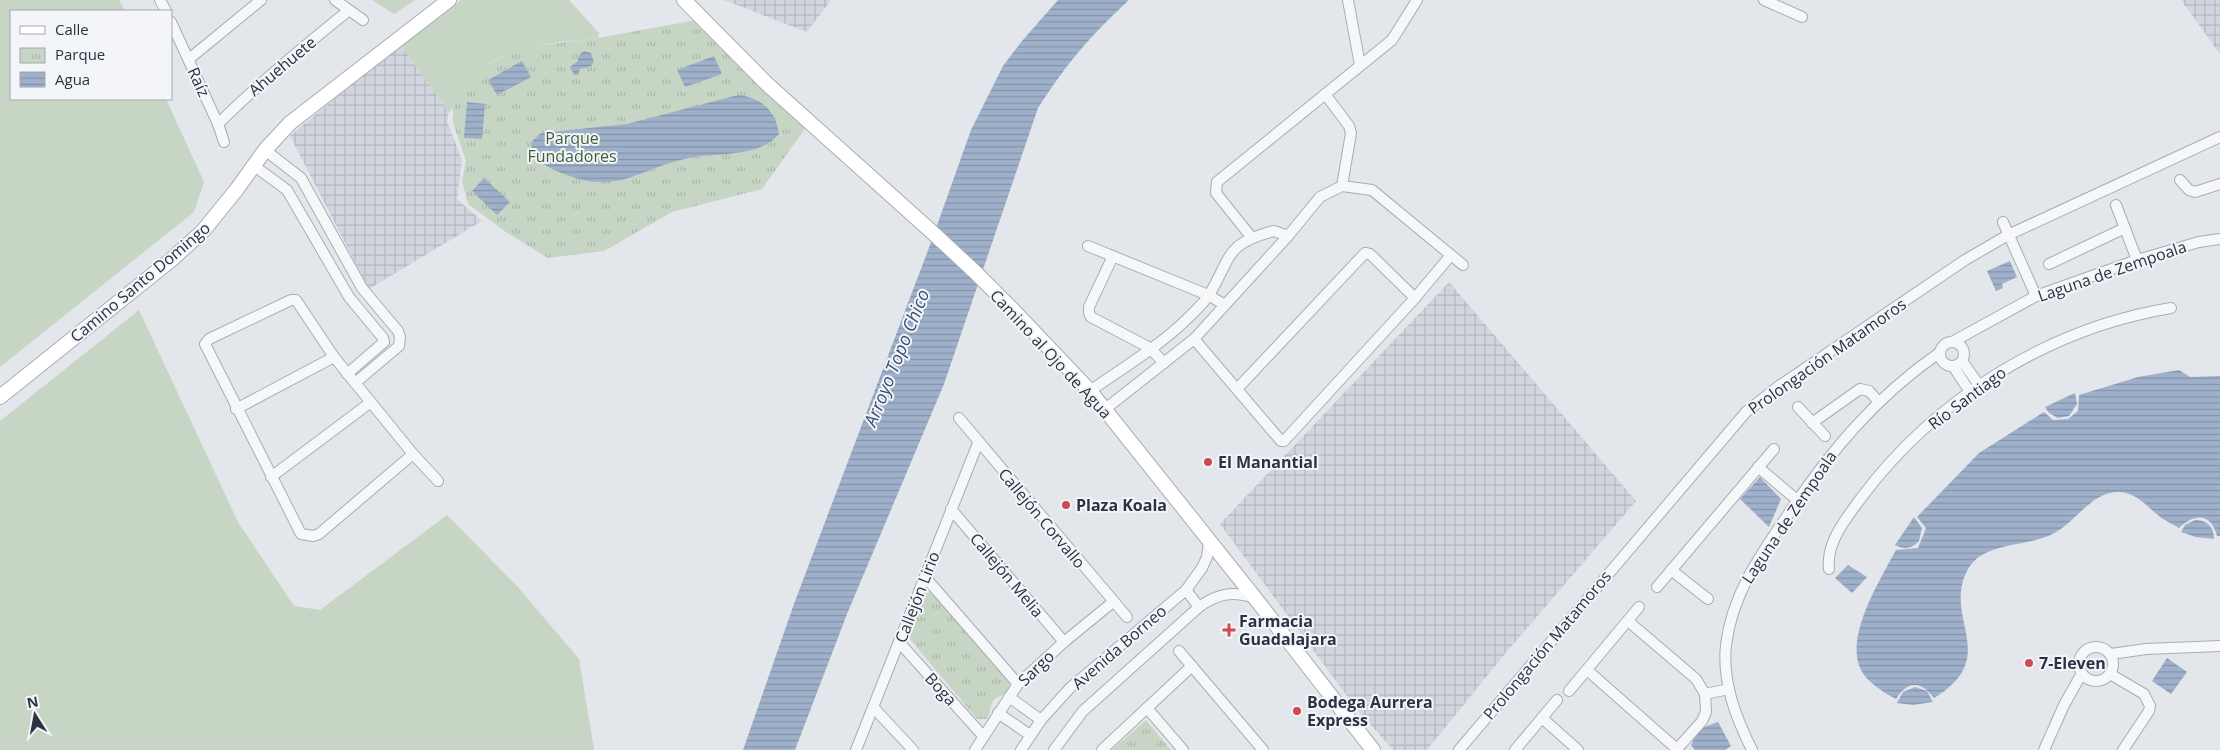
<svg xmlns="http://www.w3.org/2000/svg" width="2220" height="750" viewBox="0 0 2220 750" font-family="'Open Sans',sans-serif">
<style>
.industrial{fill:url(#industrial-grid)}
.grass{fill:#c7d5c5}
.park{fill:url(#park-tufts)}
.water{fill:url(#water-rules)}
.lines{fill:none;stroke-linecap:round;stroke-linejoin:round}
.street-casing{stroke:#a8acb5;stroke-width:12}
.secondary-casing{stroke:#a8acb5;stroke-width:16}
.street{stroke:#f6f7f9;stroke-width:10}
.secondary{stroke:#fff;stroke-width:14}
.poi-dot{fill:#cd4b54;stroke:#f3f5f8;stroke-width:2}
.labels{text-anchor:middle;stroke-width:4;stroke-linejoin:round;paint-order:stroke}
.street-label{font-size:16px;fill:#2b3243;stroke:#f3f5f8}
.park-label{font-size:16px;fill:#3d5f38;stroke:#f3f5f8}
.poi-label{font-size:16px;font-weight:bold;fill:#2b3243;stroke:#f3f5f8;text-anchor:start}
.water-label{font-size:18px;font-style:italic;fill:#354d77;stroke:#f3f5f8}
</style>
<defs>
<pattern id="industrial-grid" width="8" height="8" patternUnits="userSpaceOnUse" patternTransform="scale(1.25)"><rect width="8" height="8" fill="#d1d5dd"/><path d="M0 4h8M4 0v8" fill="none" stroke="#b4b7bf"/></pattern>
<pattern id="park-tufts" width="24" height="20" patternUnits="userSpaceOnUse" patternTransform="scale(1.25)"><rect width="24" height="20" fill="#c7d5c5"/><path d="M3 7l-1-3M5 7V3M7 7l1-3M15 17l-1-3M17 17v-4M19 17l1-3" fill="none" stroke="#abb7aa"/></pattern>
<pattern id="water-rules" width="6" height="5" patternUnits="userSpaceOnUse" patternTransform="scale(1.25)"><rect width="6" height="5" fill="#9fb1ca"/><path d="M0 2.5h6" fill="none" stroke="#8291a6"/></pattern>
</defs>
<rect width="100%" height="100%" fill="#e3e6eb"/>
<g class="industrial">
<polygon points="724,0 831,0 807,32"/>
<polygon points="2181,0 2220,0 2220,54"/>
<polygon points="400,44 449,112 447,121 462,160 457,199 482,221 369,289 290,136"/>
<polygon points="1449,282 1636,501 1504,655 1427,750 1393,750 1356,708 1220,524"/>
</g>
<g class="grass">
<polygon points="0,0 119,0 125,11 11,11 11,99 166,99 204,182 194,212 0,367"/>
<polygon points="372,0 415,0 394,14"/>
<path d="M461 0H569L599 33 598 38C556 43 507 43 475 75 471 78 466 82 464 86 458 95 457 106 449 112L400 44Z"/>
<polygon points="139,310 238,522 294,606 320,610 447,515 517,586 579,659 594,750 0,750 0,421"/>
</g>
<g class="park">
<polygon points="702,19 809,123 762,189 672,212 604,251 548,258 506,232 468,204 462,181 466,161 453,123 453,109 464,85 483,67 511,52 533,46 598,38"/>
<path d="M930 592 934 595 1009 681C1010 700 998 691 992 703 990 708 990 714 987 719H977L909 638 926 593Z"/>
<polygon points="1146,720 1171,750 1112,750"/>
</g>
<g class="water">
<path d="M1058 0H1129C1091 35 1066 64 1038 108L944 384 847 614 795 750H743L794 604 930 245 971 130 1003 66 1022 41Z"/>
<path d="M585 51 591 53 594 62 591 66 580 69 578 75H574L570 67 578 61C578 55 580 53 585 51Z"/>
<polygon points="714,56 722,74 685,87 677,70"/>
<polygon points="522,61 531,77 497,95 488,80"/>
<path d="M738 95C762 98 776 111 779 134 759 158 717 152 689 158 639 168 619 196 564 174 550 169 539 163 531 150L533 140 541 133 627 124Z"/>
<polygon points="467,102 485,104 482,139 464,138"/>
<polygon points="484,178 510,202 497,215 472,191"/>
<polygon points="2010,261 2017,277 2002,284 2003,288 1996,291 1987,271"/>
<path d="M2179 370 2190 377 2220 376V536H2217C2211 513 2195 513 2179 528 2174 525 2168 522 2163 519 2147 508 2139 493 2119 492 2093 491 2077 520 2056 532 2029 549 1981 539 1966 573 1944 620 2001 657 1934 698 1921 681 1908 680 1896 699 1884 693 1867 682 1861 670 1844 637 1880 580 1896 550L1918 548 1926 528 1917 517 1979 453 2044 412 2053 420 2068 419 2078 411 2079 395 2138 377Z"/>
<polygon points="2075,393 2077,404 2069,416 2058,418 2049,413 2045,407"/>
<polygon points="1760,477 1781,499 1769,527 1740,499"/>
<path d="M1914 517 1922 528 1919 541C1912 549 1904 550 1895 545Z"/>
<path d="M2195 520C2207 520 2214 527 2214 539L2196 537 2181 532 2185 525Z"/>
<polygon points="1848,565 1867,577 1852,593 1835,578"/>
<polygon points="2167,658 2187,672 2171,694 2152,681"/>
<polygon points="1915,687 1927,691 1933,702 1913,705 1897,703 1903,692"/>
<polygon points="1718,722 1731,746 1725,750 1695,750 1691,745 1699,729"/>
</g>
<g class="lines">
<defs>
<g id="street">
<polyline points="160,0 166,11"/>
<polyline points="335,0 363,20"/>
<polyline points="1348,0 1360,65"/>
<polyline points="1764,0 1802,17"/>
<polyline points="171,22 218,124 224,142"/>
<polyline points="189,59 261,0"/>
<polyline points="1325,94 1349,126 1351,133 1342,186"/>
<path d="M218 124C259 83 303 47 348 11"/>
<polyline points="265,150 301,178 362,288 398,331 400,337 399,346 355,383"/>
<polyline points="253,165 287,190 349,297 383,338 384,342 347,374"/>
<polyline points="2180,180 2189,190 2195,192 2220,184"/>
<polyline points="2116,205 2137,260"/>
<polyline points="2003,222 2036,296"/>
<polyline points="1252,238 1216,193 1217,182 1392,40 1417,0"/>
<polyline points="1088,246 1208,295 1225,305"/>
<polyline points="1113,256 1089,307 1089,313 1091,317 1150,348 1164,363"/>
<polyline points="2049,264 2125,228"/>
<polyline points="1194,339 1281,441 1284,441 1415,298 1451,255"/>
<polyline points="1954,341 2036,296 2137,260 2199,242 2220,239"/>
<circle cx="1952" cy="354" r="12"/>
<polyline points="1962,361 1979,385"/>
<polyline points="1953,366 1970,392"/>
<polyline points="1237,389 1365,253 1370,254 1415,298"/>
<path d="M1090 391C1121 369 1158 347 1186 320 1193 313 1203 304 1209 295 1232 257 1224 244 1274 231L1288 236"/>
<polyline points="1798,407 1825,436"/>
<polyline points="236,409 334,357"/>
<polyline points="1104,410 1194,339 1288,236 1320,197 1342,186 1372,190 1463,265"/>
<polyline points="959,418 1127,617"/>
<polyline points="1812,423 1860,389 1869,391 1878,401"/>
<polyline points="413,454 319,534 313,536 301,534 205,344 209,339 291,300 296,300 334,357 413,454 438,481"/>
<polyline points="1758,467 1797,500"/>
<polyline points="271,477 371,402"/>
<polyline points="951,509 1064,642"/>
<path d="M1829 569C1826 542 1846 519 1861 498 1935 399 2049 328 2171 308"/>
<polyline points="1671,570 1708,599"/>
<polyline points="925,577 1018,684"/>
<polyline points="1657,587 1774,449"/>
<polyline points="1186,590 1199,607"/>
<polyline points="1628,621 1696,679 1705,694 1706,712 1702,721 1677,749"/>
<polyline points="899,642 983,736"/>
<circle cx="2096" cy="664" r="17"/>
<polyline points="1179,651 1263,750"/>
<polyline points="2111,654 2146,649 2220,646"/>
<polyline points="1587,670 1678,750"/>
<polyline points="2110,674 2144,694 2150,706 2149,711 2123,750"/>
<polyline points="1569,691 1639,607"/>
<polyline points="1705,694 1729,689"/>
<polyline points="1009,697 1041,720"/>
<polyline points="873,707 913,750"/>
<polyline points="1147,708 1183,750"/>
<polyline points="998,713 1030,735"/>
<polyline points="1542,718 1578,750"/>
<polyline points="856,750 978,443"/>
<polyline points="975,750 1018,684 1064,642 1113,602"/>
<polyline points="1021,750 1041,720 1070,688 1186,590 1202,568 1207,557 1209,541"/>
<path d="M1054 750 1083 711 1199 607C1218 593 1233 591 1255 598"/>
<polyline points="1102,750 1192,666"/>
<polyline points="1459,750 1746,412 1779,386 1965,260 2008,235 2220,137"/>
<polyline points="1515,750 1557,700"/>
<path d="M1752 750C1736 718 1722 682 1726 645 1732 596 1758 558 1785 519 1829 453 1874 398 1939 353"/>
<polyline points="2044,750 2064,705 2082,673"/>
</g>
<g id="secondary">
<polyline points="684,0 767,84 932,232 974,271 1015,312 1090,391 1255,598 1373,750"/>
<polyline points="0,397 171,260 203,231 237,189 265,150 290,123 449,0"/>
</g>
</defs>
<use href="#street" class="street-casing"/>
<use href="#secondary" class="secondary-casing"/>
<use href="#street" class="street"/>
<use href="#secondary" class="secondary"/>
</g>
<g class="poi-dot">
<circle cx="1208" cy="462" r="5"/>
<circle cx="1066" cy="505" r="5"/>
<path d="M1226.5 622.5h5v5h5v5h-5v5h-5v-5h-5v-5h5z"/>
<circle cx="2029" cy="663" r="5"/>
<circle cx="1297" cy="711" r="5"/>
</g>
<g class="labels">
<g class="street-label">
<text transform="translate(282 66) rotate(-40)" y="6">Ahuehuete</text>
<text transform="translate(199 82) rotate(66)" y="6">Raíz</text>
<text transform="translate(2112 271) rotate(-19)" y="6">Laguna de Zempoala</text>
<text transform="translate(140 282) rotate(-40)" y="6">Camino Santo Domingo</text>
<text transform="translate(1051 354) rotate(47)" y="6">Camino al Ojo de Agua</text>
<text transform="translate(1827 356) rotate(-35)" y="6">Prolongación Matamoros</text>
<text transform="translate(1967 398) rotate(-37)" y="6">Río Santiago</text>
<text transform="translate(1789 517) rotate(-56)" y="6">Laguna de Zempoala</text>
<text transform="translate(1042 518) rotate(50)" y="6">Callejón Corvallo</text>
<text transform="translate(1007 575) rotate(50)" y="6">Callejón Melia</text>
<text transform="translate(917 597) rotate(-69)" y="6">Callejón Lirio</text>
<text transform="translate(1547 645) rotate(-50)" y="6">Prolongación Matamoros</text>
<text transform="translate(1119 647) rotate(-41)" y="6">Avenida Borneo</text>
<text transform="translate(1036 668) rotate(-44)" y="6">Sargo</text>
<text transform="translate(941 689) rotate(48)" y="6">Boga</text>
</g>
<g class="park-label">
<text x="572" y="144">Parque<tspan x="572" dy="18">Fundadores</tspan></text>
</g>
<g class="poi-label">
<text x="1218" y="468">El Manantial</text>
<text x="1076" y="511">Plaza Koala</text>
<text x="1239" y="627">Farmacia<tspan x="1239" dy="18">Guadalajara</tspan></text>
<text x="2039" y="669">7-Eleven</text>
<text x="1307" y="708">Bodega Aurrera<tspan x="1307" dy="18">Express</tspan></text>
</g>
<g class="water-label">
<text transform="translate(897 358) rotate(-68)" y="6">Arroyo Topo Chico</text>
</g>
</g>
<rect x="10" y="10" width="162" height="90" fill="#f3f5f8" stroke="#a3a7b0"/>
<rect x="20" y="26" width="25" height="8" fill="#ffffff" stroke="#a3a7b0"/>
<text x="55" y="35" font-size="15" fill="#2b3243">Calle</text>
<rect x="20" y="48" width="25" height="15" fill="url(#park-tufts)" stroke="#a3a7b0"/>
<text x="55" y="60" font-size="15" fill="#2b3243">Parque</text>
<rect x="20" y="72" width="25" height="15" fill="url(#water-rules)" stroke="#a3a7b0"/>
<text x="55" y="85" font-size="15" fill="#2b3243">Agua</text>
<g transform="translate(35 715) rotate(349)" stroke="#f3f5f8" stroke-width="4" paint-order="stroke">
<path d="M0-4L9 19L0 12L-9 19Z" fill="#2b3243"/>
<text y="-8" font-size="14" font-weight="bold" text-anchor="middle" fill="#2b3243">N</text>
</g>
</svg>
